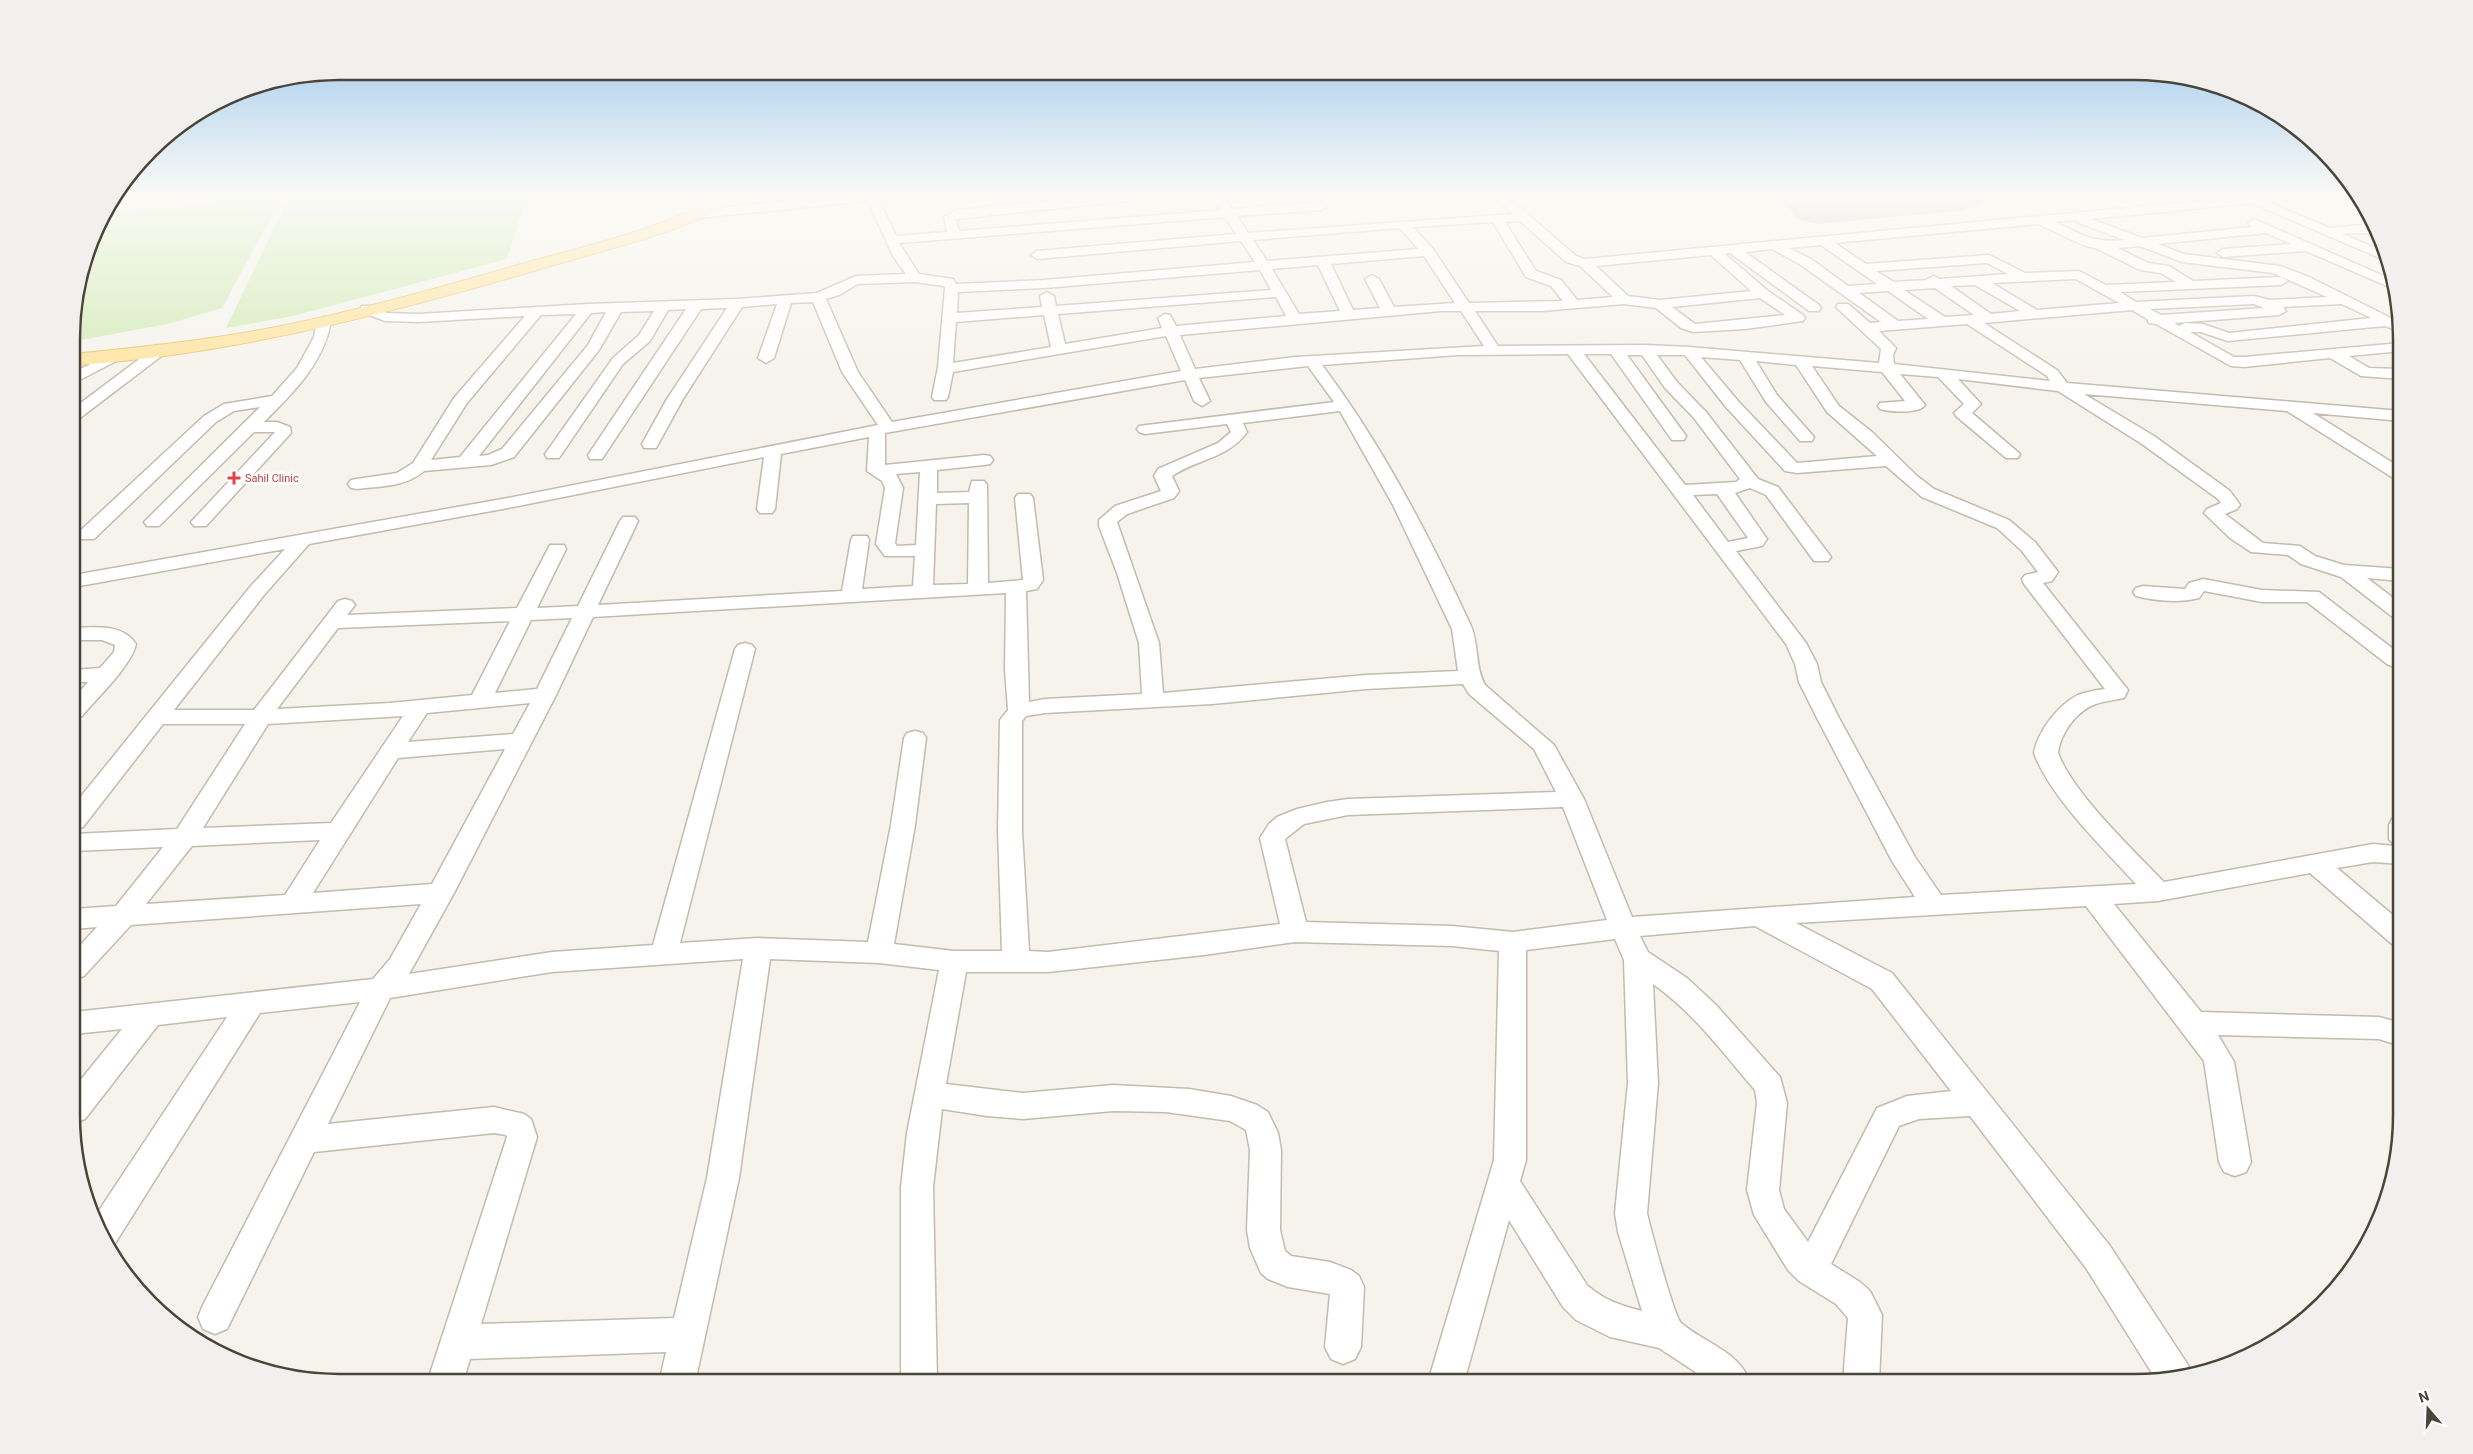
<svg xmlns="http://www.w3.org/2000/svg" width="2473" height="1454" viewBox="0 0 2473 1454" font-family="Roboto,sans-serif">
<style>
.green{fill:#d2eab5}
.lines{fill:none;stroke-linecap:round;stroke-linejoin:round}
.runway{fill:#c8c6c3;fill-rule:evenodd}
.minor-casing{stroke:#c2bbae;stroke-width:3}
.major-casing{stroke:#e6c16a;stroke-width:2}
.minor{fill:#fff;fill-rule:evenodd}
.major{fill:#ffe39c;fill-rule:evenodd}
.health-dot{fill:#e0444e;stroke:#fff;stroke-width:2}
.labels{text-anchor:middle;stroke-width:5;stroke-linejoin:round;paint-order:stroke}
.far-health-label{font-size:11px;fill:#be3a42;stroke:#fff;text-anchor:start}
.rim{fill:none;stroke:#4b4439;stroke-width:2.5}
</style>
<rect width="100%" height="100%" fill="#f6f3ec"/>
<g class="green">
<polygon points="256,193 284,193 222,308 168,324 74,341 74,304 99,220 106,211 208,203 212,197"/>
<polygon points="304,193 528,193 507,259 293,316 226,328 290,195"/>
</g>
<g class="lines">
<polygon class="runway" points="1797,193 1987,193 1979,205 1958,211 1818,224 1797,219 1788,206"/>
<defs>
<g id="minor">
<path d="M864 193H926L920 197 879 200 896 236 947 232 944 217 957 210 1125 193H1169L1163 197 956 219 959 231 1221 210 1209 193H1221L1232 209 1321 202 1327 206 1321 210 1237 216 1248 233 1513 214 1490 193H1503L1576 256 1585 259 2284 193H2343L2360 197 2364 204 2325 197 2268 202 2329 228 2361 225 2375 228 2379 235 2361 233 2343 234 2387 253 2389 262 2252 203 2091 219 2142 238 2252 227 2248 223 2254 219 2393 280 2394 289 2306 251 2223 257 2217 253 2223 249 2291 244 2266 233 2158 244 2184 254 2280 266 2309 277 2401 323V332L2385 326 2228 341 2201 332H2190L2234 357H2244L2401 343V351L2349 356 2369 368 2401 369V379L2361 376 2330 358 2244 367 2231 366 2156 324 2149 323 2147 319 2132 310 1984 323 2057 370 2067 383 2401 411V421L2313 413 2401 468V480L2395 479 2287 411 2084 394 2154 436 2230 491 2240 505 2237 509 2225 514 2263 543 2300 546 2315 556 2344 565 2401 569V581L2367 578 2401 604V620L2394 618 2341 577 2301 564 2288 555 2251 552 2230 538 2204 513 2207 509 2221 503 2218 499 2142 444 2058 391 1958 379 1981 404 1972 413 2020 454 2018 458H2006L1956 416 1954 413 1964 404 1938 377 1900 374 1925 405C1919 414 1890 412 1880 409L1878 406 1880 403 1905 401 1882 372 1812 366 1839 406 1872 432 1917 476 1934 489 2009 520 2035 542 2058 572 2052 581 2043 583 2128 690 2124 698C2115 700 2105 701 2096 704 2077 710 2060 734 2058 753 2072 792 2133 850 2164 882L2373 844 2395 846 2389 839V825L2392 819 2401 817V864L2373 862 2337 868 2401 922V947L2392 944 2310 873 2158 901 2114 904 2201 1012 2379 1017 2401 1023V1046L2379 1039 2218 1035 2234 1062 2251 1162 2246 1172 2235 1176 2224 1172 2219 1162 2204 1061 2086 906 1796 923 1892 973 2110 1246 2188 1365 2192 1376 2157 1381 2086 1268 1970 1116 1919 1119 1899 1126 1831 1264 1860 1282 1870 1291 1882 1315 1879 1382H1843L1848 1318 1836 1304 1799 1281 1788 1270 1754 1215 1747 1190 1757 1103 1755 1090C1723 1053 1693 1012 1653 984L1658 1083 1647 1213C1650 1227 1674 1316 1681 1323 1704 1343 1739 1351 1750 1382H1706L1694 1371 1659 1348 1610 1337 1576 1320 1563 1307 1509 1220 1464 1382H1428L1494 1160 1499 951 1452 946 1295 942 1204 955 1048 972H966L946 1084 1023 1093 1113 1085 1189 1089 1231 1096 1257 1105 1268 1112 1278 1133 1281 1150 1280 1230 1285 1251 1291 1256 1330 1262 1351 1270 1359 1276 1364 1287 1361 1347 1355 1359 1343 1364 1331 1359 1325 1347 1330 1294 1288 1287 1268 1279 1261 1273 1250 1248 1247 1230 1250 1150 1246 1130 1230 1121 1166 1112 1113 1111 1023 1119 987 1116 942 1109 933 1187 937 1383H901V1187L907 1133 939 970 879 963 770 959 739 1178 695 1383H659L666 1352 470 1359 463 1383H427L507 1137 506 1135 494 1133 314 1152 227 1329 215 1334 203 1329 198 1317 203 1305 360 1002 260 1013 114 1245 108 1247 94 1218 227 1017 158 1025 85 1119 74 1123V1088L122 1029 74 1034V1012L373 979 390 959 421 904 131 925 84 976 74 979V952L97 927 74 929V909L116 906 163 847 74 851V834L177 829 245 724H163L83 827 74 829V805L250 587 285 549 74 587V575L508 498 878 425 842 372 813 302 791 303 774 358 766 363 758 358 777 304 742 307 683 399 656 448H644L642 444 667 399 727 308 701 309 602 459H590L588 455 686 309 668 310 650 341 623 364 559 458H547L545 454 613 358 639 335 654 311 621 312 599 350 514 457 491 465 424 471C406 487 380 486 357 489L351 488 348 484 351 480 357 479 397 473 413 463 454 398 525 316 419 322 385 321 362 312 360 309 362 306H372L387 313 419 314 588 304 737 299 817 293 856 276 906 274 893 256 868 201 700 218 694 214 700 210ZM1225 217 1236 234 1037 251 1031 255 1037 259 1241 241 1255 262 1044 280 956 284 953 279 919 274 899 243ZM2076 220 2077 222 2124 240C2092 243 2083 235 2055 222ZM1520 221 1566 262 1580 266 1613 297 1577 300 1561 280 1536 271 1505 222ZM1493 222 1526 277 1551 286 1563 301 1469 303 1433 249 1413 227ZM2038 224 2083 245 2098 249 2140 270 2161 273 2176 282 2106 285 2079 271 2025 273 1989 255 1866 264 1835 243ZM1400 228 1418 249 1267 261 1253 240ZM1821 245 1877 284 1848 286 1811 259 1789 248ZM2140 246 2182 262 2273 273 2327 297 2270 300 2254 296 2136 302 2120 292 2281 285 2288 281 2281 277 2193 281 2169 266 2148 263 2118 248ZM1772 249 1801 265 1881 322 1870 323 1848 304H1838L1836 307 1881 349 1879 363 1689 347 1645 345 1498 346 1475 311H1542L1624 304 1656 308 1681 328 1693 332 1745 329 1803 321 1805 318 1803 315 1768 291 1725 254 1730 253 1809 311H1819L1821 308 1819 305 1745 252ZM1711 255 1751 291 1660 300 1628 296 1596 266ZM1424 256 1455 303 1394 307 1379 279 1372 275 1365 279 1380 308 1353 310 1331 264ZM1987 263 2008 274 1940 279 1933 276 1926 280 1894 282 1876 271ZM1318 265 1340 311 1299 314 1272 269ZM1260 270 1271 290 1056 306 1054 296 1047 292 1040 296 1042 307 957 313 958 292 1044 288ZM2076 279 2119 303 2037 310 1992 283ZM915 282 944 286 945 288 938 367 932 397 934 400H946L948 397 953 372 1166 336 1181 371 892 422 858 372 826 299 839 295 858 284ZM1975 285 2020 311 1991 314 1951 286ZM1935 288 1974 315 1945 317 1904 290ZM1888 291 1928 319 1898 321 1859 293ZM1276 297 1286 316 1176 326 1170 315 1165 314 1158 318 1162 328 1065 344 1058 314ZM1760 298 1785 315 1695 324 1672 307ZM2254 304 2264 308 2161 315 2150 309ZM2342 304 2371 318 2229 333 2203 324 2185 323 2179 326 2174 323 2279 315 2286 311 2283 307ZM1441 311H1461L1484 346 1296 357 1195 369 1180 335ZM606 312 588 345 502 449 488 455 479 456 591 313ZM576 314 460 457 431 460 467 403 541 315ZM1044 315 1051 347 953 363 956 322ZM1967 324 2047 376 2050 381 1894 364 1893 355 1896 348 1879 331ZM1568 354 1786 644 1795 664 1799 682 1817 718 1892 861 1915 897 1632 917 1584 799 1554 745 1485 685C1475 667 1479 645 1471 626 1429 535 1382 445 1322 365L1458 355ZM1584 354H1611L1672 440H1684L1686 436 1627 355H1642L1665 388 1694 418 1740 479 1736 482 1685 485ZM1657 355H1685L1726 407 1785 471 1797 473 1886 466 1922 497 1997 528 2021 550 2038 572 2025 575 2022 579 2024 584 2105 689C2096 690 2086 692 2078 695 2058 705 2038 731 2034 753 2050 797 2104 849 2136 884L1941 895 1915 857 1839 718 1821 682 1817 664 1806 643 1736 551 1762 546 1767 539 1735 493 1750 488 1766 495 1814 561H1828L1831 557 1778 487 1758 479 1706 412 1677 382ZM1701 357 1740 360 1766 402 1800 441H1812L1814 437 1777 395 1756 361 1796 365 1827 412 1877 456 1797 463 1738 401ZM1308 366 1334 402 1139 426 1137 429 1139 432 1145 434 1227 424 1231 432 1218 443 1158 469 1154 476 1161 491 1115 506 1099 520V526L1117 573 1139 643 1142 694 1045 699 1029 702 1026 591 1037 589 1043 580 1033 498 1030 494H1018L1015 498 1023 580 988 583 987 485 984 481H972L969 492 937 493V470L984 465 990 464 993 460 990 456 984 455 885 465V433L1185 380 1194 401 1202 406 1210 401 1199 378ZM1340 411 1393 505 1452 629 1458 671 1366 675 1163 693 1159 643 1117 522 1127 514 1174 498 1179 491 1172 476C1197 459 1229 458 1247 432L1243 423ZM869 437 867 471 882 481 885 488 876 544 885 556H915L913 586 862 589 869 540 867 536H853L851 540 842 591 598 605 638 521 635 517H623L620 521 578 606 537 608 566 549 564 545H550L517 608 347 615 355 605 352 601 345 599 338 601 254 710H174L264 595 309 544 508 508 764 457 757 509 760 513H772L775 509 781 454ZM920 472 916 545 897 546 895 543 903 488 896 474ZM1717 494 1748 538 1728 542 1693 495ZM969 503 968 584 933 585 936 504ZM1006 593 1005 670 1008 710 1000 720 998 831 1002 951H954L894 944 915 825 926 738 923 733 915 731 907 733 904 738 891 825 868 942 758 938 680 943 755 649 752 645 745 643 738 645 735 649 653 945 552 952 409 974 454 893 556 695 593 617ZM572 618 537 689 495 693 531 620ZM510 621 472 695 390 703 277 709 338 628ZM1463 684 1469 694 1534 749 1556 792 1348 799 1327 802 1297 809 1277 817 1269 824 1260 838 1280 924 1048 952 1029 951 1022 831V721L1026 716 1045 713 1212 704 1366 689ZM530 703 513 734 408 742 427 713ZM403 716 331 823 203 828 268 724ZM505 749 432 884 313 893 398 758ZM1563 807 1607 920 1513 932 1452 926 1306 922 1285 839 1304 824 1348 815ZM320 840 285 895 146 904 192 846ZM1755 926 1872 989 1951 1091 1907 1096 1877 1108 1808 1242 1784 1209 1779 1190 1787 1103 1780 1077 1716 1005 1687 978 1648 952 1640 936ZM1615 939 1624 960 1628 1083 1615 1213 1618 1232 1642 1311C1619 1305 1604 1300 1587 1285L1520 1181 1526 1160V950ZM743 959 707 1178 674 1318 481 1324 537 1137 531 1119 524 1114 494 1107 328 1124 390 998 552 972Z"/>
<path d="M324 317 331 321C324 363 293 393 264 422H277L290 427 291 433 206 526H194L191 522 275 432H254L159 526H147L144 522 260 407 234 411 216 422 94 539H80L78 535 80 531 204 416 224 404 272 396 297 368 314 337 317 321Z"/>
<polygon points="159,347 164,348 166,351 164,354 80,418 74,420 74,408 154,348"/>
<polygon points="115,352 122,356 120,359 74,383 74,372"/>
<path d="M2203 579 2262 590 2319 592 2401 655V670L2387 664 2307 602H2262L2204 591 2199 598C2180 603 2155 601 2136 596L2133 592 2136 588 2143 586 2185 589 2189 583Z"/>
<path d="M74 628C96 627 123 624 136 644 132 665 97 698 82 716L74 718V698L88 682H74V670L100 668 114 652 115 645 102 640H74Z"/>
</g>
<path id="major" d="M728 193H746C741 200 731 203 724 207 681 230 635 242 589 255 421 304 249 354 74 365V354C142 347 209 340 276 327 361 310 445 286 528 262 598 243 663 228 728 193Z"/>
</defs>
<use href="#minor" class="minor-casing"/>
<use href="#major" class="major-casing"/>
<use href="#minor" class="minor"/>
<use href="#major" class="major"/>
</g>
<linearGradient id="sky" x2="0" y2="1"><stop stop-color="#8fc1ec"/><stop offset="0.49" stop-color="#fbfaf6"/><stop offset="1" stop-color="#fbfaf6" stop-opacity="0"/></linearGradient>
<rect width="2473" height="397" fill="url(#sky)"/>
<path class="health-dot" d="M231.5 470.5h5v5h5v5h-5v5h-5v-5h-5v-5h5z"/>
<g class="labels">
<g class="far-health-label">
<text x="245" y="482">Sahil Clinic</text>
</g>
</g>
<path d="M0 0H2473V1454H0ZM339 80H2134A259 259 0 0 1 2393 339V1115A259 259 0 0 1 2134 1374H339A259 259 0 0 1 80 1115V339A259 259 0 0 1 339 80Z" fill="#f1f0ef" fill-rule="evenodd"/>
<path class="rim" d="M339 80H2134A259 259 0 0 1 2393 339V1115A259 259 0 0 1 2134 1374H339A259 259 0 0 1 80 1115V339A259 259 0 0 1 339 80Z"/>
<g transform="translate(2428 1409) rotate(341)" stroke="#ffffff" stroke-width="4" paint-order="stroke">
<path d="M0-4L9 19L0 12L-9 19Z" fill="#4b4439"/>
<text y="-8" font-size="14" font-weight="bold" text-anchor="middle" fill="#4b4439">N</text>
</g>
</svg>
